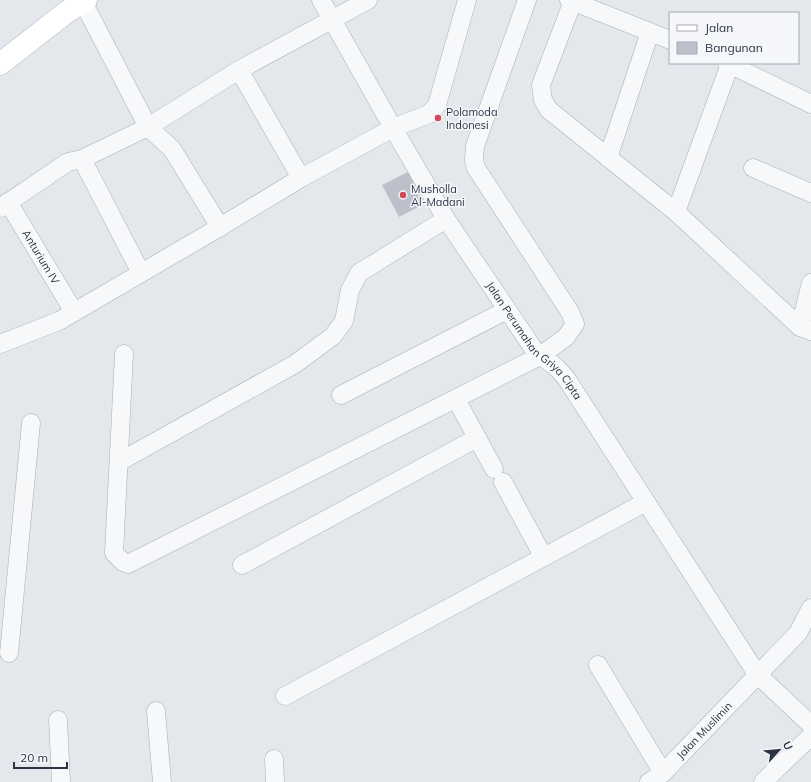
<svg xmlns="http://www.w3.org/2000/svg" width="811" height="782" viewBox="0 0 811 782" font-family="Mulish,sans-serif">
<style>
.building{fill:#bbc0ca}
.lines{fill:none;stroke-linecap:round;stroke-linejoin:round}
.minor-casing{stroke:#a9aeb7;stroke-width:19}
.major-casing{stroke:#a3abb8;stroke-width:23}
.minor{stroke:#f7f8fa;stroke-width:18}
.major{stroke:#fff;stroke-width:22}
.poi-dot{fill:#d1495b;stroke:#f4f6f9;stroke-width:1.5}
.labels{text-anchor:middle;stroke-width:3;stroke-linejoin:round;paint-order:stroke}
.poi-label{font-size:11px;fill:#2b3445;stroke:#f4f6f9;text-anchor:start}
.street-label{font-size:11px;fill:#2b3445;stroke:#f4f6f9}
</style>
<rect width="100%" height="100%" fill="#e4e7ec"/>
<polygon class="building" points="408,172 424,204 399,217 382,185"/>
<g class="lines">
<defs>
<g id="minor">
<path id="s1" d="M321 0 393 128 446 219 535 351 556 367 566 378 757 674 811 725"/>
<polyline points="569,0 670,40"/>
<polyline points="573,1 541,85 543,100 549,110 676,212 800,327 811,331"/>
<polyline points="83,2 148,127 172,149 220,227"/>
<polyline points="727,63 811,104"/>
<polyline points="239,70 301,178"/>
<polyline points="608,158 650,32"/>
<polyline points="82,159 141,273"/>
<polyline points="753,168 811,193"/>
<path id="s2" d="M8 202 74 312"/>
<polyline points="0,208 68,162 82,159 148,127 239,70 368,0"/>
<polyline points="676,212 730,64"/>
<polyline points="800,327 811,283"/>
<polyline points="0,344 59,321 220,227 301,178 393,128 429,114 437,105 467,0"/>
<polyline points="124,354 114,553 123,562 128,564 540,356 566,337 575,324 570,312 476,168 474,160 475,146 527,0"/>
<polyline points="341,395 507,310"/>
<polyline points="456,399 494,469"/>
<polyline points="119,462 295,364 333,336 344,321 350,290 359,273 446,219"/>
<polyline points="503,482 543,556"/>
<polyline points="242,565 477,438"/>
<polyline points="9,653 31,423"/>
<polyline points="598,665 663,773"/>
<polyline points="285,696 646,502"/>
<polyline points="156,711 162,782"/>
<polyline points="58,720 61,782"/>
<polyline points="274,759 275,782"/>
<path id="s3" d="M649 782 663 773 798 633 811 608"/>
<polyline points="763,782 811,736"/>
</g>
<polyline id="major" points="0,64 68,11 86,0"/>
</defs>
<use href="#minor" class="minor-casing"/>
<use href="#major" class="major-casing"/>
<use href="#minor" class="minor"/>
<use href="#major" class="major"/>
</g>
<g class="poi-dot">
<circle cx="438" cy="118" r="4"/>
<circle cx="403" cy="195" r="4"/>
</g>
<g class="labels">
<g class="poi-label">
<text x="446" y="116">Polamoda<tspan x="446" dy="13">Indonesi</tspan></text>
<text x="411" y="193">Musholla<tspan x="411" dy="13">Al-Madani</tspan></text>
</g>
<g class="street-label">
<text dy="4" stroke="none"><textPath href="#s2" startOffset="64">Anturium IV</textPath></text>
<text dy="4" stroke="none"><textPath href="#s1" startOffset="403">Jalan Perumahan Griya Cipta</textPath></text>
<text dy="4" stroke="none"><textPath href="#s3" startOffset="76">Jalan Muslimin</textPath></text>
</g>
</g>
<rect x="669" y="12" width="130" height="52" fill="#f4f6f9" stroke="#a4a8b1"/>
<rect x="677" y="25" width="20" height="6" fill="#ffffff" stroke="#a4a8b1"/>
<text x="705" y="32" font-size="12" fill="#2b3445">Jalan</text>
<rect x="677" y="42" width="20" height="12" fill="#bbc0ca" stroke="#a4a8b1"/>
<text x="705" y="52" font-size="12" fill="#2b3445">Bangunan</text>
<g transform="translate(779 750) rotate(63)" stroke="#f4f6f9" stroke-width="3" paint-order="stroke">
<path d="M0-3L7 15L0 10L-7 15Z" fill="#2b3445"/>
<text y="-6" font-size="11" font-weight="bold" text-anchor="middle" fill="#2b3445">U</text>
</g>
<path d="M14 762v6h53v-6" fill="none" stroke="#2b3445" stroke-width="2"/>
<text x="20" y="762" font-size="12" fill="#2b3445" stroke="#f4f6f9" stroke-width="3" paint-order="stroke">20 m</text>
</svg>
